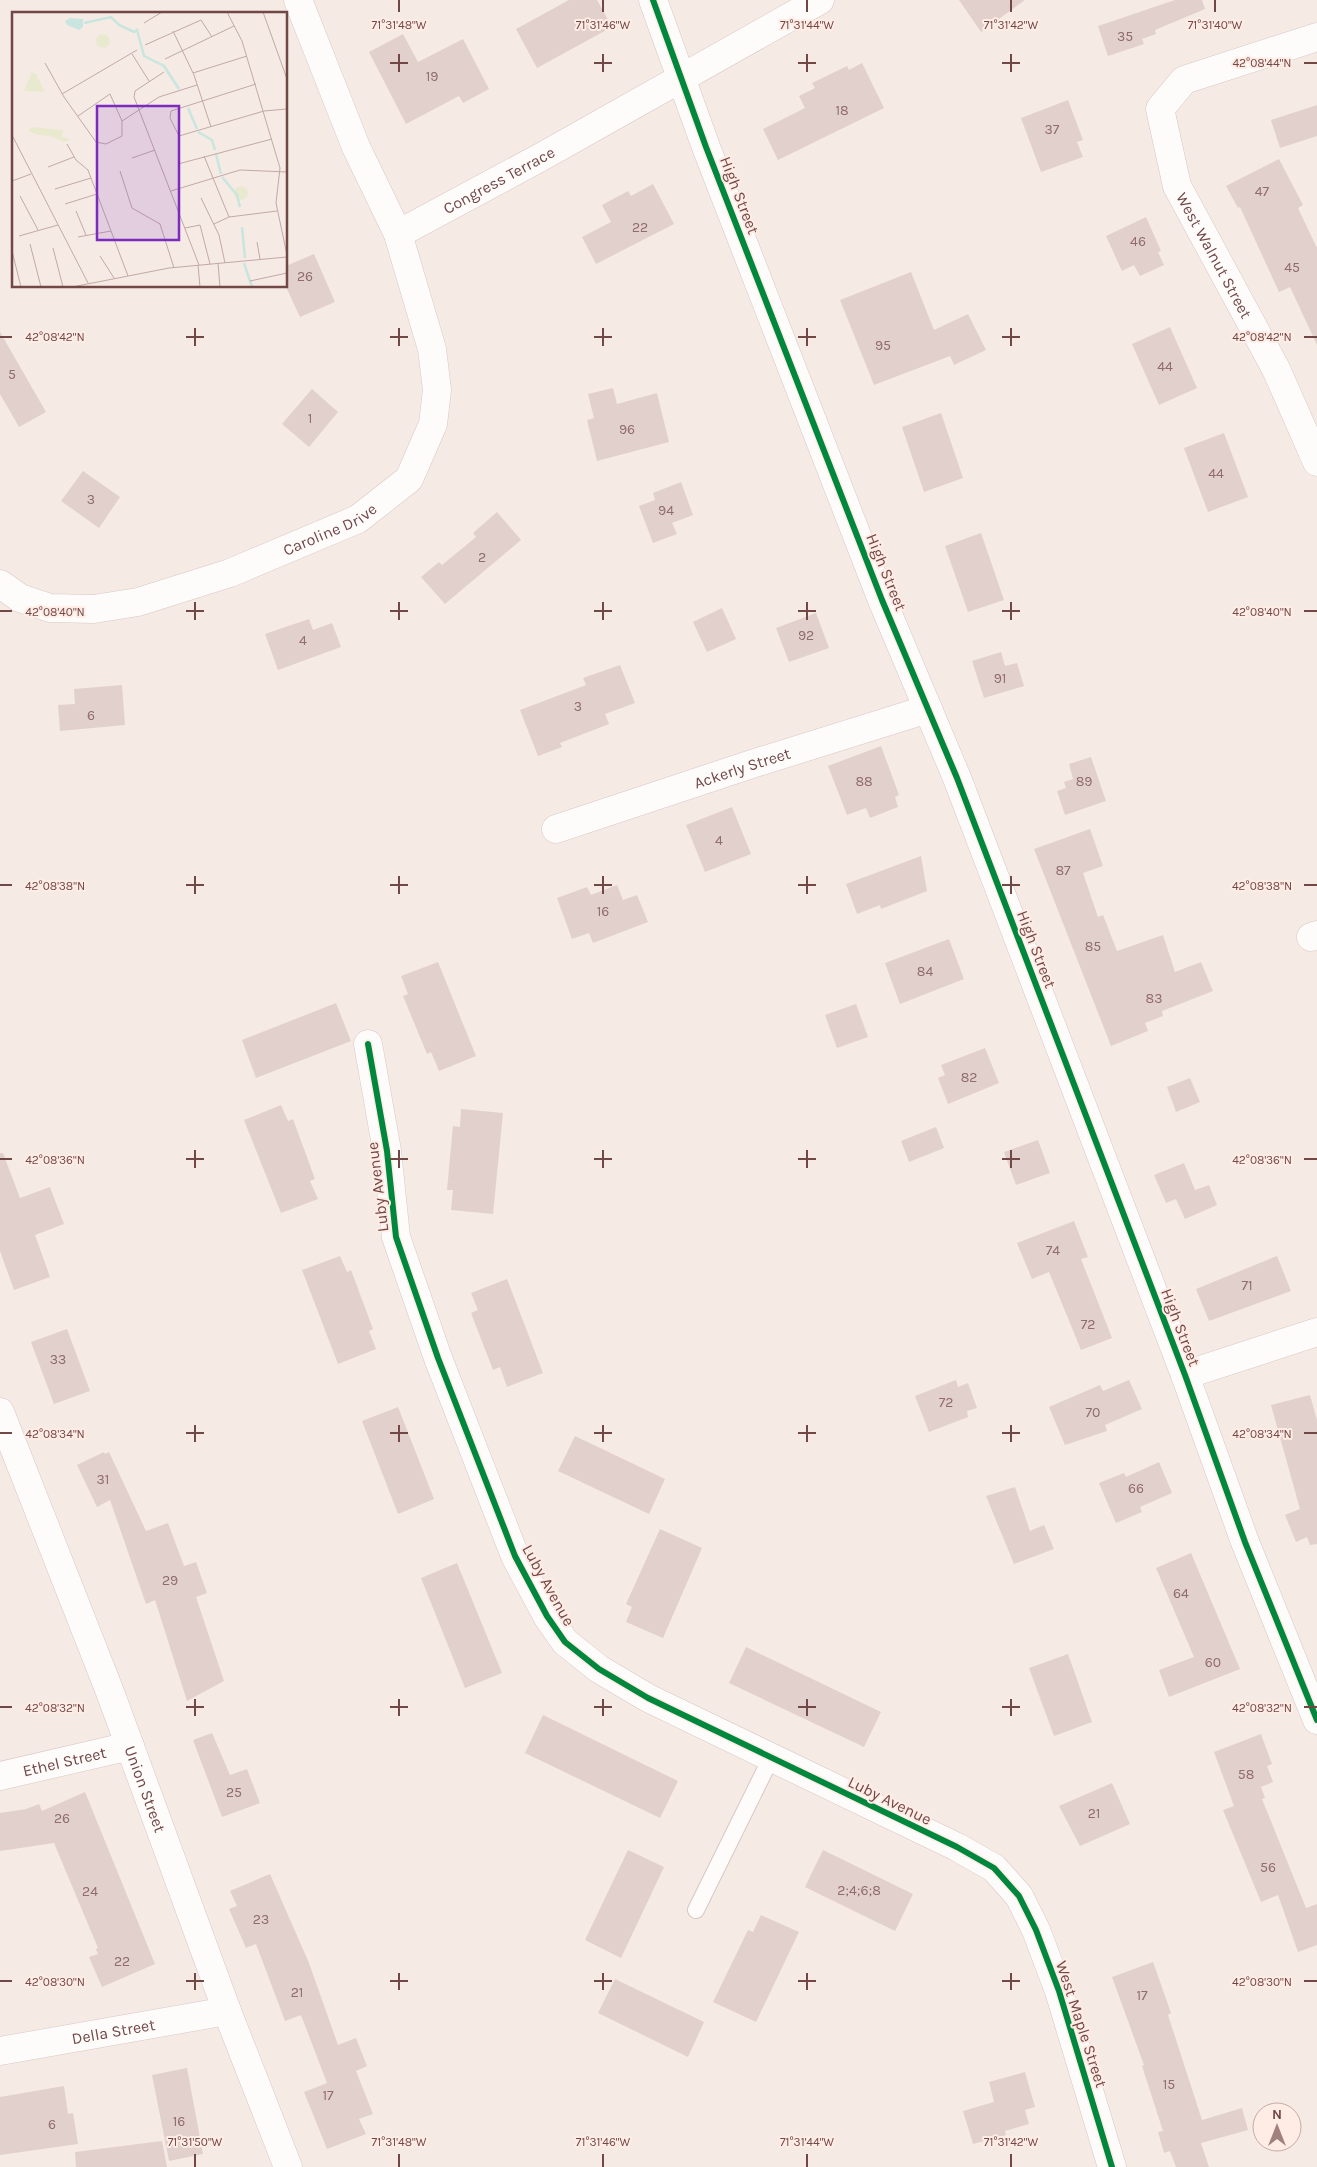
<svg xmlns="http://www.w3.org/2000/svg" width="1317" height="2167" viewBox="0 0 1317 2167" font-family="Karla,sans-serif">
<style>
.building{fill:#e2d0cd}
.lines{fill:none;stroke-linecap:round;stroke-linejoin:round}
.lane-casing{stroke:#d7c7c4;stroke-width:18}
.street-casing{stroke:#d7c7c4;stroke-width:29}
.lane{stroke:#fefcfb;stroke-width:16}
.street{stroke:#fefcfb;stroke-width:28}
.cycleway-casing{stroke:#ffece5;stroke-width:9}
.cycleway{stroke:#00873e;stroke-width:6}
.ticks{fill:none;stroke:#724847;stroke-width:2}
.labels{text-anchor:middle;stroke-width:4;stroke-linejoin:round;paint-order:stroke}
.number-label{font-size:14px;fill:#906c6b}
.street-label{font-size:16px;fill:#724847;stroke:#ffece5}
.inset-river{fill:none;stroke:#c8e6df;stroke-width:2.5}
.inset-road{fill:none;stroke:#c1a9a6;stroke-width:1}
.view{fill:#7b2cbf;fill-opacity:0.15;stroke:#7b2cbf;stroke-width:2.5}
.inset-edge{fill:none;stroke:#724847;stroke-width:2.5}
.ticks-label{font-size:12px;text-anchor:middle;fill:#724847;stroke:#ffece5;stroke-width:4;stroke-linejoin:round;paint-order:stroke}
</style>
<rect width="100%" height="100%" fill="#f6eae5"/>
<g class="building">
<polygon points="569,0 597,0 612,27 537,68 516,29"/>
<polygon points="959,0 1025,0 981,32"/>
<polygon points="1175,0 1202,0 1205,9 1155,30 1156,34 1142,39 1144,44 1108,56 1098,26"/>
<polygon points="403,34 418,62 463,39 489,89 463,103 459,96 406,124 369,52"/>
<polygon points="862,63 884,108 778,160 763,129 805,108 799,96 815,88 812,83 847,66 849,70"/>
<polygon points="1068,100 1083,140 1077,142 1083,157 1041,172 1021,118"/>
<polygon points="1317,105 1317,136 1280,148 1271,120"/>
<polygon points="1279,159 1303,205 1298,208 1317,248 1317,345 1290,287 1279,292 1240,207 1238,208 1226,186"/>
<polygon points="653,184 674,224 596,264 582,237 611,222 602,205 628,191 631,196"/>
<polygon points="1146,217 1161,251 1158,252 1164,265 1140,276 1134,265 1122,271 1106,236"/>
<polygon points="314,254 335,302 300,317 286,287 286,266"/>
<polygon points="911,272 934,330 968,314 986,350 954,365 950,356 874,385 840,300"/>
<polygon points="1170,327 1197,388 1159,405 1132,344"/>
<polygon points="0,332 46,412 19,427 0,394"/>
<polygon points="613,388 617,404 657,393 669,442 597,461 587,420 594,418 588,394"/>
<polygon points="312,389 338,412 309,447 282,424"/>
<polygon points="941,413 963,478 924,492 902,427"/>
<polygon points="1224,433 1248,497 1208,512 1184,448"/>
<polygon points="83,471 120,497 99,528 61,501"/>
<polygon points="681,482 693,515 672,523 677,534 653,543 639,506 655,500 653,493"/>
<polygon points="497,512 521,540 445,604 421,577 439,562 442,565 476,537 473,533"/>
<polygon points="981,533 1004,600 968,612 945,546"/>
<polygon points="722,608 736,639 707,652 693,622"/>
<polygon points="816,613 829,648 789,662 776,628"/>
<polygon points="309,619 313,630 332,623 341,647 278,670 265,634"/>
<polygon points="1001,652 1005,666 1017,663 1024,686 984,698 972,661"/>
<polygon points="620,665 635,703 605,714 609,724 560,743 562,747 538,756 520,710 586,685 583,678"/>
<polygon points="122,685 125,725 60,731 58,705 75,704 74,689"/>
<polygon points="881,746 899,795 895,797 898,807 870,818 866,808 847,815 828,766"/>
<polygon points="1091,757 1106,801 1065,815 1057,791 1066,788 1064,782 1073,779 1069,764"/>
<polygon points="732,807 751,854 705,872 686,825"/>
<polygon points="1090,829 1103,866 1083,873 1098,917 1103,915 1117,951 1163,935 1175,972 1201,962 1213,991 1162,1011 1163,1016 1145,1023 1148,1031 1111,1046 1034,849"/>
<polygon points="921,856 927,891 881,909 880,905 857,914 846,884"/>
<polygon points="617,885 623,900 637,895 648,922 593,943 589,933 572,939 557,898 587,887 591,895"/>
<polygon points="949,939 964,979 900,1004 885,963"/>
<polygon points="438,962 476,1056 439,1071 431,1052 427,1054 403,996 408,994 401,976"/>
<polygon points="336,1003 351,1041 256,1078 242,1040"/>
<polygon points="856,1004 868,1037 837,1048 825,1015"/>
<polygon points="985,1048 999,1083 948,1104 938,1078 945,1075 941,1065"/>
<polygon points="1190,1078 1200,1102 1176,1112 1167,1087"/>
<polygon points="281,1105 288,1121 293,1119 315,1179 310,1181 318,1199 281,1213 244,1120"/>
<polygon points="461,1109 503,1113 493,1214 451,1210 453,1190 447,1190 453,1126 460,1127"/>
<polygon points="936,1127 944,1148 909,1162 901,1141"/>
<polygon points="1038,1140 1050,1173 1016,1185 1004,1152"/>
<polygon points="0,1153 3,1153 20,1198 50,1187 64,1224 35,1235 50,1277 14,1290 0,1251"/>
<polygon points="1184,1163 1195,1190 1209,1185 1217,1205 1185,1219 1176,1199 1166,1203 1154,1175"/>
<polygon points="1074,1221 1088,1257 1081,1259 1112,1338 1081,1350 1049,1272 1032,1279 1017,1243"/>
<polygon points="340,1256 347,1272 351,1270 373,1329 369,1331 376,1349 338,1364 302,1270"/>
<polygon points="1277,1256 1291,1291 1209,1321 1196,1289"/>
<polygon points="507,1279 543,1373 507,1387 500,1367 493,1370 471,1313 478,1310 471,1293"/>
<polygon points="67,1329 90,1391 54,1404 31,1342"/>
<polygon points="956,1380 958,1387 968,1383 977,1408 967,1411 968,1417 929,1432 915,1396"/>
<polygon points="1129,1380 1142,1409 1105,1425 1107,1431 1065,1445 1049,1407 1100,1385 1103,1391"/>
<polygon points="1310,1395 1317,1420 1317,1544 1310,1545 1307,1537 1296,1542 1285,1515 1300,1509 1271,1405"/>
<polygon points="398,1407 434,1499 398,1514 362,1421"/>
<polygon points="575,1436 665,1479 649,1514 558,1471"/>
<polygon points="104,1452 105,1454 109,1452 146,1531 168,1523 184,1566 196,1562 207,1593 196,1597 224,1681 187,1701 155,1600 146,1604 110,1500 97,1507 77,1465"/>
<polygon points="1159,1462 1172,1493 1140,1507 1142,1512 1116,1523 1099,1483 1124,1473 1126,1477"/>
<polygon points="1015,1487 1030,1531 1044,1525 1054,1549 1014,1564 986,1496"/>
<polygon points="660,1529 702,1548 663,1638 626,1622 632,1607 626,1604"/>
<polygon points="1191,1553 1240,1669 1169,1697 1159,1670 1194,1657 1156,1568"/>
<polygon points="457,1563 502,1673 465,1688 421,1578"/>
<polygon points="746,1647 881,1712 864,1747 729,1683"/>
<polygon points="1068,1654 1092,1722 1054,1736 1029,1668"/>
<polygon points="543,1715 678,1781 660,1818 525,1753"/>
<polygon points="212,1733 230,1775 247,1769 260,1803 222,1817 193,1740"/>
<polygon points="1261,1734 1272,1764 1267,1766 1273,1782 1261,1787 1265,1798 1262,1799 1306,1908 1317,1904 1317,1945 1298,1952 1278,1895 1261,1902 1223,1810 1234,1806 1214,1752"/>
<polygon points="1112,1783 1130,1824 1080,1846 1059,1806"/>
<polygon points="85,1792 155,1964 102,1987 89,1957 98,1954 96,1949 98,1948 54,1843 0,1851 0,1813 26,1809 39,1804 42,1811"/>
<polygon points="628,1850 664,1867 621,1958 585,1940"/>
<polygon points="823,1850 913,1894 895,1931 805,1887"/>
<polygon points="270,1874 309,1963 338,2045 356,2038 367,2066 356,2071 373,2114 359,2119 366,2134 327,2149 304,2092 327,2083 301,2015 285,2021 256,1944 246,1948 229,1909 237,1906 230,1891"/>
<polygon points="761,1915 799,1932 756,2022 713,2002 748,1930 753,1932"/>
<polygon points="1153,1962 1171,2013 1168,2015 1202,2120 1242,2108 1248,2130 1201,2143 1209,2167 1176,2167 1170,2151 1164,2153 1158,2132 1163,2131 1142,2066 1144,2065 1112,1977"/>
<polygon points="615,1979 704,2022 688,2057 598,2013"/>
<polygon points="187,2068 203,2154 169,2161 152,2075"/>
<polygon points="1025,2072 1035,2107 1025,2110 1029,2124 1005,2131 1006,2135 973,2144 963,2111 994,2102 989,2082"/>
<polygon points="64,2086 68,2114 73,2113 78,2144 0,2155 0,2097"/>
<polygon points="162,2141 167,2167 76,2167 75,2152"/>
</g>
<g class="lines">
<defs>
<polyline id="lane" points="696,1910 771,1758"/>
<g id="street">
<path id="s1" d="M298 0 356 147 398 234 543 156 820 0"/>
<polyline points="653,0 706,147 882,600 957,778 1185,1375 1245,1542 1317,1720"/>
<path id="s2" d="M1317 37 1184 80 1160 109 1177 186 1276 369 1317 462"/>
<path id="s3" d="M0 584 20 598 50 608 94 609 138 602 230 573 358 519 409 479 433 424 437 390 432 349 398 234"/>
<path id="s4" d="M556 829 755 763 928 709"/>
<polyline points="1311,937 1317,935"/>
<polyline points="368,1044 387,1151 396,1237 438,1358 515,1556 547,1616 565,1642 599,1669 648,1698 957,1847 994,1868 1019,1896 1036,1930 1059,1991 1112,2167"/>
<polyline points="1185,1375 1317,1332"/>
<path id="s5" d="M0 1412 110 1692 227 2011 288 2167"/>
<path id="s6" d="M0 1776 130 1746"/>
<path id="s7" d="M0 2051 227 2011"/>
</g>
</defs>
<use href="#lane" class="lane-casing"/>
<use href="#street" class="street-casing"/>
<use href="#lane" class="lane"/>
<use href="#street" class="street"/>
<defs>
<g id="cycleway">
<polyline points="653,0 706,147 882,600 957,778 1185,1375 1245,1542 1317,1720"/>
<polyline points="368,1044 387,1151 396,1237 438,1358 515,1556 547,1616 565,1642 599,1669 648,1698 957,1847 994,1868 1019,1896 1036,1930 1059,1991 1112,2167"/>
</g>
</defs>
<use href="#cycleway" class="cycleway-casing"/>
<use href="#cycleway" class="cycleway"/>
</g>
<path class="ticks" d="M399 0V12M603 0V12M807 0V12M1011 0V12M1215 0V12M399 54V72M603 54V72M807 54V72M1011 54V72M390 63H408M594 63H612M798 63H816M1002 63H1020M1304 63H1317M195 328V346M399 328V346M603 328V346M807 328V346M1011 328V346M0 337H12M186 337H204M390 337H408M594 337H612M798 337H816M1002 337H1020M1304 337H1317M195 602V620M399 602V620M603 602V620M807 602V620M1011 602V620M0 611H12M186 611H204M390 611H408M594 611H612M798 611H816M1002 611H1020M1304 611H1317M195 876V894M399 876V894M603 876V894M807 876V894M1011 876V894M0 885H12M186 885H204M390 885H408M594 885H612M798 885H816M1002 885H1020M1304 885H1317M195 1150V1168M399 1150V1168M603 1150V1168M807 1150V1168M1011 1150V1168M0 1159H12M186 1159H204M390 1159H408M594 1159H612M798 1159H816M1002 1159H1020M1304 1159H1317M195 1425V1442M399 1425V1442M603 1425V1442M807 1425V1442M1011 1425V1442M0 1433H12M186 1433H204M390 1433H408M594 1433H612M798 1433H816M1002 1433H1020M1304 1433H1317M195 1699V1716M399 1699V1716M603 1699V1716M807 1699V1716M1011 1699V1716M0 1707H12M186 1707H204M390 1707H408M594 1707H612M798 1707H816M1002 1707H1020M1304 1707H1317M195 1973V1990M399 1973V1990M603 1973V1990M807 1973V1990M1011 1973V1990M0 1981H12M186 1981H204M390 1981H408M594 1981H612M798 1981H816M1002 1981H1020M1304 1981H1317M195 2154V2167M399 2154V2167M603 2154V2167M807 2154V2167M1011 2154V2167"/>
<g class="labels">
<g class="number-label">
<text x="1125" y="41">35</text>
<text x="432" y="81">19</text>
<text x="842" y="115">18</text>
<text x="1052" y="134">37</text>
<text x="1262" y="196">47</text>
<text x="640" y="232">22</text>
<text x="1138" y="246">46</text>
<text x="1292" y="272">45</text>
<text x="305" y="281">26</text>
<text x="883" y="350">95</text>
<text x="1165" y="371">44</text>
<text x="12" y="379">5</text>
<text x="310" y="423">1</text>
<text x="627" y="434">96</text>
<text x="1216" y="478">44</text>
<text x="91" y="504">3</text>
<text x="666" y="515">94</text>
<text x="482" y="562">2</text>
<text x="806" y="640">92</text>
<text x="303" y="645">4</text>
<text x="1000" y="683">91</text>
<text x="578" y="711">3</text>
<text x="91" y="720">6</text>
<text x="864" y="786">88</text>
<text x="1084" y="786">89</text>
<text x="719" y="845">4</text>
<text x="1063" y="875">87</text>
<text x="603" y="916">16</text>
<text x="1093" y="951">85</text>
<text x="925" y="976">84</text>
<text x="1154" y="1003">83</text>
<text x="969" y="1082">82</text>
<text x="1053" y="1255">74</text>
<text x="1247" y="1290">71</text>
<text x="1088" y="1329">72</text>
<text x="58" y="1364">33</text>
<text x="946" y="1407">72</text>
<text x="1093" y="1417">70</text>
<text x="103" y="1484">31</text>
<text x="1136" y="1493">66</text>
<text x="170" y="1585">29</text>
<text x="1181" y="1598">64</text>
<text x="1213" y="1667">60</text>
<text x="1246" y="1779">58</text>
<text x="234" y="1797">25</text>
<text x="1094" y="1818">21</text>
<text x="62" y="1823">26</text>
<text x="1268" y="1872">56</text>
<text x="859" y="1895">2;4;6;8</text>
<text x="90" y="1896">24</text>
<text x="261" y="1924">23</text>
<text x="122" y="1966">22</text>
<text x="297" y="1997">21</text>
<text x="1142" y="2000">17</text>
<text x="1169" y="2089">15</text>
<text x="328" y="2100">17</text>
<text x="179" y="2126">16</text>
<text x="52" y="2129">6</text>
</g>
<g class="street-label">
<text dy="6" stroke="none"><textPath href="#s1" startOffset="369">Congress Terrace</textPath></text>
<text transform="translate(740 195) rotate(69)" y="6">High Street</text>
<text dy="6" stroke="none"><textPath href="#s2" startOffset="335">West Walnut Street</textPath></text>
<text dy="6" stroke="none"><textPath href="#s3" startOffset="350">Caroline Drive</textPath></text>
<text transform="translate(887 572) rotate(68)" y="6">High Street</text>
<text dy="6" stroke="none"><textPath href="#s4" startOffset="196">Ackerly Street</textPath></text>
<text transform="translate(1037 949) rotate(69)" y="6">High Street</text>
<text transform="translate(377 1187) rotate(-97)" y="6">Luby Avenue</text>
<text transform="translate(1181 1327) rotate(69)" y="6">High Street</text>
<text transform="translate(549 1585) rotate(61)" y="6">Luby Avenue</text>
<text dy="6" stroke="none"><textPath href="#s6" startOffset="66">Ethel Street</textPath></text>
<text dy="6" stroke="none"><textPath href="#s5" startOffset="404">Union Street</textPath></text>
<text transform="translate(890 1800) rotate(26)" y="6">Luby Avenue</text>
<text transform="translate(1082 2024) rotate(72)" y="6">West Maple Street</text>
<text dy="6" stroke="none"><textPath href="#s7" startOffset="115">Della Street</textPath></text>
</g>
</g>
<g transform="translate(12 12)">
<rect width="275" height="275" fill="#f6eae5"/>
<path d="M84 29a7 7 0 1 1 14 0a7 7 0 1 1-14 0ZM20 60 24 62 33 80 12 79ZM20 115 51 118 50 124 59 128 52 130 38 124 26 123 16 119ZM222 181a7 7 0 1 1 14 0a7 7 0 1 1-14 0Z" fill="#e9e9d0"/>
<path d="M58 6 71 7V15L67 18 55 13 53 9Z" fill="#c8e6df"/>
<path class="inset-river" d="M72 11 99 5 107 13 122 20 125 18 132 44 152 54 167 77M176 96 185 117M186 120 200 128 203 138M204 142 209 162M210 165 225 183 228 195M230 215 233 246M232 251 240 275"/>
<path class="inset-road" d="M215 0 230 29 268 156 264 191 275 243M251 0 275 67M132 11 150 0M161 19 182 63 199 115M133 33 189 8 200 25M120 42 137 69M153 47 222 14M33 51 52 85 84 130 94 132 110 124V109M152 60 123 79 122 85 187 253M181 61 235 44M244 72 159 99 158 106 167 124 252 99 275 97M50 82 125 38M66 104 98 82 110 109 147 85 185 73M0 123 76 271M55 132 64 148 76 158 116 264M192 144 217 205M120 146 143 138M166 152 260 127M36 155 62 145M108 159 120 196 148 212 162 256M0 169 19 162M43 177 79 166M159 179 228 158 275 160M8 184 26 218M189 186 207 223 213 251M53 192 85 182M64 199 74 223M202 212 217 205 265 199M173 216 188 213 198 252M7 224 46 213M66 225 99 219M245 230 248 247M18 232 29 275M41 236 51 275M0 239 9 275M88 244 102 266M206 251 208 275M186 253 188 275M238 269 275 261M60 275 157 256 275 245"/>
<path class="view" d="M85 94H167V228H85Z"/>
<rect width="275" height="275" class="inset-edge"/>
</g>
<g class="ticks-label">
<text x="399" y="29">71°31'48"W</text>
<text x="603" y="29">71°31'46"W</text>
<text x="807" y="29">71°31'44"W</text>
<text x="1011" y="29">71°31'42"W</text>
<text x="1215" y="29">71°31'40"W</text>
<text x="1262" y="67">42°08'44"N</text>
<text x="55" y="341">42°08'42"N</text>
<text x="1262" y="341">42°08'42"N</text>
<text x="55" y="616">42°08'40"N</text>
<text x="1262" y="616">42°08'40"N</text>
<text x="55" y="890">42°08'38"N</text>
<text x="1262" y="890">42°08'38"N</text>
<text x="55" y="1164">42°08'36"N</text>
<text x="1262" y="1164">42°08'36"N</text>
<text x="55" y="1438">42°08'34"N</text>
<text x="1262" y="1438">42°08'34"N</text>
<text x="55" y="1712">42°08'32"N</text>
<text x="1262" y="1712">42°08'32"N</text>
<text x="55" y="1986">42°08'30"N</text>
<text x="1262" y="1986">42°08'30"N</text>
<text x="195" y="2146">71°31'50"W</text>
<text x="399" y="2146">71°31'48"W</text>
<text x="603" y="2146">71°31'46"W</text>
<text x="807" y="2146">71°31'44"W</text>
<text x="1011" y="2146">71°31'42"W</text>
</g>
<g transform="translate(1277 2127)"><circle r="24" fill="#ffece5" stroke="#c7aaa6"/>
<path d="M0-4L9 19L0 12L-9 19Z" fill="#a0817e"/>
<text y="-8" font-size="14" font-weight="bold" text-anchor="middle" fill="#724847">N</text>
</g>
</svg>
